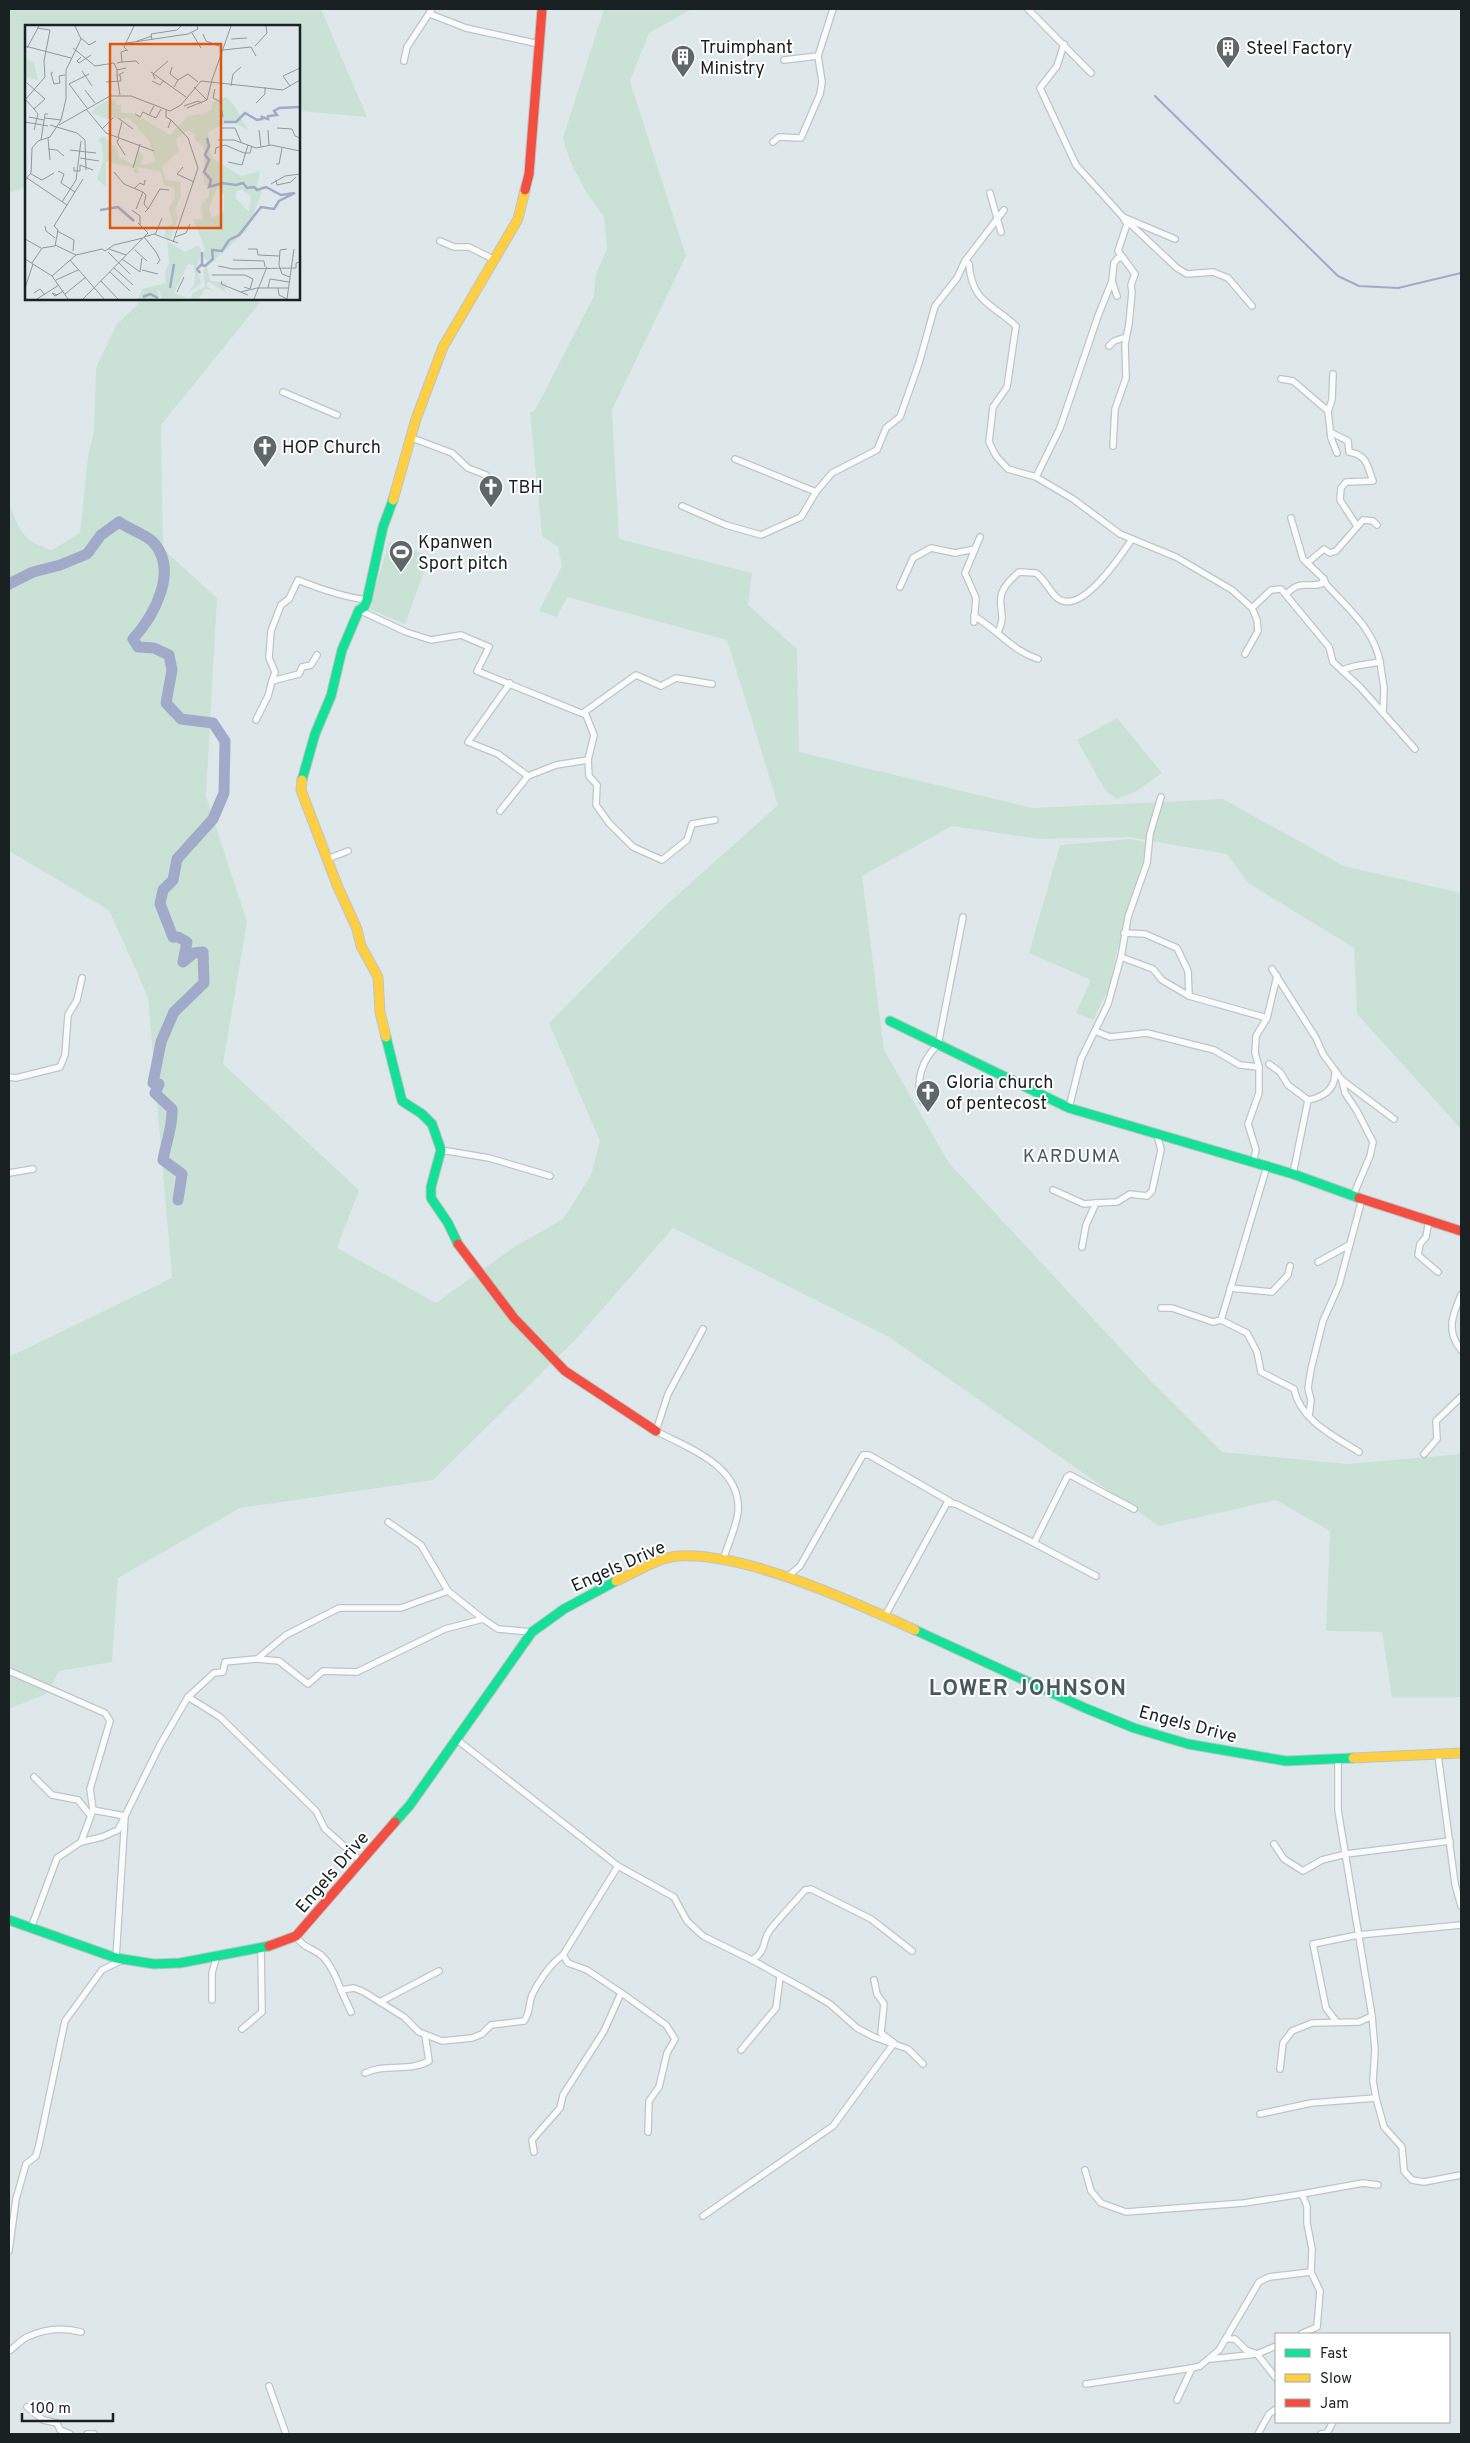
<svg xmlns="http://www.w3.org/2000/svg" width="1470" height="2443" viewBox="0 0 1470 2443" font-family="Overpass,sans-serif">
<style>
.green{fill:#cae2d6}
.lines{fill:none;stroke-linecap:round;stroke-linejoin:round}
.stream{stroke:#a2aac9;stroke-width:2}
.river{stroke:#a2aac9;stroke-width:11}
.street-casing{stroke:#bdc5c7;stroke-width:8}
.fast-casing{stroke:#bdc5c7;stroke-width:11}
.slow-casing{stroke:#bdc5c7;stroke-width:11}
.jam-casing{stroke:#bdc5c7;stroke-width:11}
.street{stroke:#fafcfc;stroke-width:5.5}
.fast{stroke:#16e098;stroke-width:9}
.slow{stroke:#ffcf43;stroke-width:9}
.jam{stroke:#f24e42;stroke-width:9}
.labels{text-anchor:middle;stroke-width:4;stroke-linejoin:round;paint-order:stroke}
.poi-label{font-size:18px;fill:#1a2123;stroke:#fff;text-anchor:start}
.street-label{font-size:18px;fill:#1a2123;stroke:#fff}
.neighbourhood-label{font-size:19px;letter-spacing:1px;fill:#495a5f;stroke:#fff}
.district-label{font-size:22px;font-weight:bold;letter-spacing:1px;fill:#495a5f;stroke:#fff}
.inset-river{fill:none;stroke:#a2aac9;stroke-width:2.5}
.inset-road{fill:none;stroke:#90989b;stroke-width:1}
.view{fill:#de560d;fill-opacity:0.15;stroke:#de560d;stroke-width:2.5}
.inset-edge{fill:none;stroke:#1a2123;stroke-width:2.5}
</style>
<rect width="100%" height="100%" fill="#dee8eb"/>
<g class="green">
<polygon points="9,9 321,9 367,117 299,111 299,26 26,26 26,187 9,193"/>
<path d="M604 9H692L649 33 630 81 686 256 612 410 619 539 752 573 748 605 797 649 799 752 1033 808 1223 799 1344 866 1461 893V1129L1357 1014 1354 948 1248 883 1227 854 1128 837 1040 839 952 826 862 876 884 1050 949 1163 1150 1380 1222 1452 1347 1464 1461 1454V1697H1392L1382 1632 1326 1631 1330 1531 1276 1500 1159 1526 889 1337 673 1228 578 1337 433 1480 240 1508 118 1578 112 1662 59 1671 48 1693 9 1709V1357L172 1278 148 997 109 910 9 851V504C20 531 22 541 52 550L80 533 88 457 94 430 96 368 116 325 137 305 139 299H258L259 304 161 425 163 549 217 598 206 796 247 922 223 1064 359 1190 337 1248 436 1303 514 1247 563 1219 591 1175 600 1141 549 1023 663 908 778 805 727 640 567 597 557 617 539 611 562 566 558 547 542 536 530 413 535 410 594 296 596 274 607 249 604 217 586 192 570 161 563 138Z"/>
<polygon points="389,542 430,556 405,624 369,609"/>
<polygon points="1117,718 1162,773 1137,791 1117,799 1105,790 1077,740"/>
<polygon points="1131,839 1148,843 1116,954 1111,984 1093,1020 1076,1013 1091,980 1029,953 1060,845"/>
</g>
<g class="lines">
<polyline class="stream" points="1155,96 1338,276 1359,286 1398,288 1461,273"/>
<path class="river" d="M9 584 33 572 60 565 87 554 101 535 119 522C127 528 146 535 152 541 180 569 154 616 133 639L138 647 154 648 169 655 172 670 166 703 181 719 213 723 225 741 224 793 213 819 177 859 173 880 163 890 160 904 173 937H178L187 942 183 962 194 953 203 952 204 983 174 1012 161 1042 153 1083 159 1084 155 1093 172 1109C173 1126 166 1142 163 1160L182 1174 178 1200"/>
<defs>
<g id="street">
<polyline points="1028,9 1091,73"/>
<polyline points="430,14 466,28 539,44"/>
<polyline points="1064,44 1057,66 1040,88 1076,165 1123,217 1175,239"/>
<polyline points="784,60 818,56"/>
<polyline points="404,61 407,47 432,9"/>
<polyline points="773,142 779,137 801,138 820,94 822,82 818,56 833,9"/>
<polyline points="990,193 1001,232"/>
<path d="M1004 210 965 261 969 264C972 302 991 303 1016 326L1007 387 993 407 989 442 996 456 1008 469 1036 477"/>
<polyline points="1126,220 1177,268 1187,274 1213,272 1228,278 1252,306"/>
<polyline points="440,241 454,247 469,247 495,260"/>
<polyline points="1123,258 1118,258 1114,263 1112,281 1098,316 1060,428 1036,477 1073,499 1120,534 1176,557 1232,590 1252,608 1257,620 1258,631 1245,654"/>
<polyline points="1112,281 1117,296"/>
<polyline points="1109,346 1114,341 1126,337"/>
<polyline points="1333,374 1332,400 1328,411 1331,438 1337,453"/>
<polyline points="1281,379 1293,381 1328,411"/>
<polyline points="283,392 337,415"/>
<path d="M1332 433 1348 441 1349 452C1367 455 1367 465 1373 481L1346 482 1341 488 1340 500 1357 526"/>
<polyline points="412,438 452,453 468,468 486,475"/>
<polyline points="1113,446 1115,409 1126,378 1125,344 1129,324 1132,292 1131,285 1135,274 1118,251 1127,224 1123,217"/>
<polyline points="735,459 816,492"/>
<polyline points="682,506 726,525 761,535 801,517 816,492 832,473 877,450 886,428 900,417 919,363 935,306 957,278 965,261"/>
<polyline points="1307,563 1324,549 1330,553 1336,551 1363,520 1373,521 1377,525"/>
<path d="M1324 579 1326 584C1348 609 1374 629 1380 662"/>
<polyline points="900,587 913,558 931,548 955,553 975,549"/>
<path d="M1286 594C1303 579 1304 588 1321 584L1324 579 1303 559 1291 518"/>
<polyline points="1252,608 1271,590 1281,589 1329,647 1333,662 1360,687 1415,749"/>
<polyline points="359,610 406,632 431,640 461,635 489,647 477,671 586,715 594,735 588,760 556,765 528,776 500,811"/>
<path d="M974 616C998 630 1011 650 1038 659"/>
<polyline points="974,622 976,598 965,573 980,537"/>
<path d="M998 632C1011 608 985 600 1019 572L1036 573C1045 580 1049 590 1056 597 1080 619 1121 555 1132 539"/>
<polyline points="1342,670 1355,666 1380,662 1384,688 1383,713"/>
<path d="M272 681 275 672 269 658 271 631 281 605 289 599 298 580C320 589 344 597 367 600"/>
<polyline points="510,683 468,742 498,754 528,776"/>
<polyline points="583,713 636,675 661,686 676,678 712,684"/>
<polyline points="256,720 268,696 272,681 299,674 302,667 311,665 317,655"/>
<polyline points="588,760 589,776 597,785 596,805 609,823 633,847 662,860 687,840 692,824 715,820"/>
<polyline points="327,859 348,851"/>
<polyline points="1124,933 1145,934 1177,948 1188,971 1189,996"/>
<polyline points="1121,957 1153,969 1162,980 1189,996 1267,1018"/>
<polyline points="1272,969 1316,1038 1323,1054 1342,1080 1345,1093 1357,1111 1373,1142 1370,1156 1353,1196"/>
<polyline points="1095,1031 1110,1037 1147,1033 1214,1050 1240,1065 1259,1067"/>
<polyline points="1269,1064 1280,1072 1288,1085 1308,1100 1293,1174"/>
<polyline points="9,1077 16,1078 60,1067 65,1055 68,1015 77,1000 82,978"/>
<polyline points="1342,1080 1394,1119"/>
<path d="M1308 1100C1324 1097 1336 1089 1335 1071"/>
<path d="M923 1102C914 1083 922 1059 938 1045L963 917"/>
<polyline points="1069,1108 1081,1059 1108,1004 1121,957 1128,917 1147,863 1150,834 1161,797"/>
<polyline points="441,1150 489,1158 550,1176"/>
<polyline points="1253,1163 1256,1150 1248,1124 1259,1093 1259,1067 1255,1053 1256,1036 1267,1018 1277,976"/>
<polyline points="9,1173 33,1169"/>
<polyline points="1053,1190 1084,1204 1096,1203"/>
<polyline points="1429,1220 1426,1237 1420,1244 1418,1255 1438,1272"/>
<polyline points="1082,1247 1086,1225 1096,1203 1117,1202 1130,1194 1147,1196 1152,1191 1161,1150 1157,1134"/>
<polyline points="1318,1262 1349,1245"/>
<polyline points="1230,1288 1272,1292 1288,1275 1290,1266"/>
<path d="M1461 1295C1452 1316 1446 1331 1461 1350"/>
<path d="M1161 1308H1172L1213 1322 1221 1320 1247 1333 1257 1352 1261 1372 1294 1389C1300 1420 1334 1436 1359 1452"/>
<polyline points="1221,1320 1267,1166"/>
<path d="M703 1329 668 1394 656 1431C688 1448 742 1466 738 1512 736 1528 728 1544 723 1560"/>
<polyline points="1309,1416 1311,1400 1308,1388 1311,1369 1323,1321 1339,1285 1362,1199"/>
<polyline points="1424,1454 1437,1439 1436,1421 1461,1397"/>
<polyline points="388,1522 421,1545 448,1591 483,1619 498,1629 532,1632"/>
<polyline points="1034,1543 1096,1576"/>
<polyline points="787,1577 800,1566 863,1455 869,1455 951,1502"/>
<polyline points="885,1616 947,1503 956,1504 1034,1543 1067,1477 1070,1475 1134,1509"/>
<polyline points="257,1659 279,1661 308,1684 323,1671 357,1672 445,1629 483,1619"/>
<polyline points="9,1671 105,1713 110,1721 90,1789 93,1810 81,1842"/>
<polyline points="188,1697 220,1717 316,1811 325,1829 362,1862"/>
<polyline points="456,1739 618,1866 674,1897 687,1921 703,1936 752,1960 808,1991 830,2004 857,2028 874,2037 908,2049 923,2064"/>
<polyline points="1438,1755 1455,1884 1461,1906"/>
<polyline points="1338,1760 1338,1810 1372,2016"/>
<polyline points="34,1777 52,1795 78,1800 90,1815"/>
<polyline points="1274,1844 1284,1859 1303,1871 1322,1860 1346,1854 1450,1841"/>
<polyline points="618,1866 563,1955 568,1963 587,1970 623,1994 666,2025 675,2039 667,2053 659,2087 649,2101 648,2132"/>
<polyline points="31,1928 57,1858 81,1842 102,1837 118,1830 125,1816 93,1810"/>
<path d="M296 1936C303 1948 312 1948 321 1955 330 1963 337 1979 341 1990L354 1988 364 1992 404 2017 419 2032 442 2041 472 2038 482 2034 491 2025 524 2021C531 2012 528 2005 532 1995 538 1982 551 1963 563 1955"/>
<polyline points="116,1958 125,1816 160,1745 188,1697 214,1673 223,1672 225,1662 257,1659 286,1635 339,1608 401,1608 448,1591"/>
<path d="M752 1960C768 1950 761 1942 770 1930 781 1916 794 1903 805 1890L811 1889 871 1919 912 1951"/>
<polyline points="341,1990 351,2012"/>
<polyline points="212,2000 212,1973 217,1955"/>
<polyline points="380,2002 439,1971"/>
<polyline points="1336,2021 1326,2008 1313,1944 1358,1935 1461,1925"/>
<polyline points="242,2029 262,2012 261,1949"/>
<polyline points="741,2050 776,2008 780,1977"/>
<path d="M365 2073C386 2063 410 2072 429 2061L425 2035"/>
<polyline points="1376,2098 1384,2127 1402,2147 1404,2171 1412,2180 1424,2182 1461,2175"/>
<polyline points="1260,2114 1311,2103 1376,2098 1373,2081 1375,2050 1372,2016 1359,2022 1312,2023 1292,2031 1283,2043 1280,2069"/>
<polyline points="534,2152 532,2140 560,2108 563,2095 604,2031 621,1993"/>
<polyline points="1085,2170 1091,2191 1101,2203 1126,2212 1244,2203 1302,2194"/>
<polyline points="703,2216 833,2126 894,2043 881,2033 884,2004 877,1994 874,1980"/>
<polyline points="9,2251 16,2199 26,2164 36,2156 39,2145 65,2021 102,1970 122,1960"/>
<polyline points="1301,2334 1317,2327 1320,2291 1311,2272 1312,2249 1307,2223 1307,2206 1302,2194 1363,2183 1378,2185"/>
<polyline points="1226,2339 1235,2339 1246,2350 1257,2354 1276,2378"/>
<path d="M9 2351C15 2347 21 2340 27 2337 44 2329 63 2327 81 2332"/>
<polyline points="1211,2359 1257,2354 1276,2346"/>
<polyline points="1086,2384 1192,2368"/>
<polyline points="269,2386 286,2434"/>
<polyline points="1177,2400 1192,2368 1200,2366 1219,2350 1259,2282 1269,2277 1311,2272"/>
<polyline points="27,2407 43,2420 57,2423 60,2430 70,2434"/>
<polyline points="87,2434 94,2434"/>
<polyline points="1258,2434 1269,2414 1276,2409"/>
<polyline points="1321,2434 1327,2433 1333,2422"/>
</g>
<g id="fast">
<polyline points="302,780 315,734 331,696 342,650 359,610 364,607 367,600 383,527 393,500"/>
<polyline points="890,1021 1069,1108 1293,1174 1359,1198"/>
<polyline points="386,1037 402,1101 422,1114 432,1124 441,1150 431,1187 431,1198 448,1223 458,1244"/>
<polyline points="915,1630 1085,1708 1134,1728 1188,1744 1286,1761 1353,1758"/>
<polyline points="395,1822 410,1805 532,1632 564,1609 616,1581"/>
<polyline points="9,1920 116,1958 154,1964 180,1963 269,1946"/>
</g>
<g id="slow">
<polyline points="393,500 416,419 443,347 518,219 525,190"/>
<polyline points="302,780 301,790 337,885 357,929 361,946 378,977 380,1012 386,1037"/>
<path d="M616 1581C635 1573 658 1557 679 1556 745 1552 854 1602 915 1630"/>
<polyline points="1353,1758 1461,1753"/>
</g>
<g id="jam">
<polyline points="525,190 529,174 542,9"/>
<polyline points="1359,1198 1461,1231"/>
<polyline points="458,1244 514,1318 565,1371 656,1431"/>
<polyline points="269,1946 296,1936 395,1822"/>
</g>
</defs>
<use href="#street" class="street-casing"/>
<use href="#fast" class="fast-casing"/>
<use href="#slow" class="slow-casing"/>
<use href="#jam" class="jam-casing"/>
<use href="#street" class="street"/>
<use href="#fast" class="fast"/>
<use href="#slow" class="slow"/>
<use href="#jam" class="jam"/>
</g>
<defs>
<symbol id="building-pin" viewBox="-11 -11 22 30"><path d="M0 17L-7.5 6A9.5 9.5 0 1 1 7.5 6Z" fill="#5f6769" stroke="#fff"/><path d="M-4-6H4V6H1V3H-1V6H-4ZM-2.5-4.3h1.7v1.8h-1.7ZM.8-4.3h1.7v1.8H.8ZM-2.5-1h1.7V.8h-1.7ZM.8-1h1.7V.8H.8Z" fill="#fff"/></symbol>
<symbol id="church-pin" viewBox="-11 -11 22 30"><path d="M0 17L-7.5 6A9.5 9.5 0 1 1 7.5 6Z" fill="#5f6769" stroke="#fff"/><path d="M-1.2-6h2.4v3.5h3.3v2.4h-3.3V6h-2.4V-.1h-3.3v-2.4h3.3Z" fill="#fff"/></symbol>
<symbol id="stadium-pin" viewBox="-11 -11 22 30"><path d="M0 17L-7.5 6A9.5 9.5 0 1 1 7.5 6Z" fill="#5f6769" stroke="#fff"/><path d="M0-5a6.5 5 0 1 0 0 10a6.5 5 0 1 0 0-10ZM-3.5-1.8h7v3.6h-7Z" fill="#fff"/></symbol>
</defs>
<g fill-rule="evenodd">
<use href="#building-pin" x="1214" y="34" width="28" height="38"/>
<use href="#building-pin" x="669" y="43" width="28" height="38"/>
<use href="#church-pin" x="251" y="433" width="28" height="38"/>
<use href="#church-pin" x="477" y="473" width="28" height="38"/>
<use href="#stadium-pin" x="387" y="538" width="28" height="38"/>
<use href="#church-pin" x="914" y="1078" width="28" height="38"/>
</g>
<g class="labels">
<g class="poi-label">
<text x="700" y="53">Truimphant<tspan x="700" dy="21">Ministry</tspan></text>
<text x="1246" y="54">Steel Factory</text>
<text x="282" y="453">HOP Church</text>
<text x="508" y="493">TBH</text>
<text x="418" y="548">Kpanwen<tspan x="418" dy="21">Sport pitch</tspan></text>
<text x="946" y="1088">Gloria church<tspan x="946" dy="21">of pentecost</tspan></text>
</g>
<g class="street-label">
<text transform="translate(618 1566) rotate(-24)" y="6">Engels Drive</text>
<text transform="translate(1188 1724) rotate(15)" y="6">Engels Drive</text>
<text transform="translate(332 1872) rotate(-49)" y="6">Engels Drive</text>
</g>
<g class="neighbourhood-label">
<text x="1072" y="1162">KARDUMA</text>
</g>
<g class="district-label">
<text x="1028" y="1695">LOWER JOHNSON</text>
</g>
</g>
<g transform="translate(25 25)">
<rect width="275" height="275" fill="#dee8eb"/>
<path d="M0 33 9 37 13 55 0 52ZM201 72 209 80 223 105 205 96 183 107 185 128 188 134 217 151 235 146 232 162 237 167 222 205 182 242 186 256 202 258 200 265 205 270 184 257 181 260 188 266 180 264 174 274H166L167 269 180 261 178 245 190 233 182 236 178 231 180 224 168 194 178 195 176 180 184 171V162L179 158V123L169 113 170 109 163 105 151 114 154 126 137 142 141 155 155 157 156 172 150 184 153 193 145 216 139 211 141 204 148 197 144 184 150 172 149 163 139 160 135 146 112 142 114 147 111 149 108 145 110 143 81 136V162L72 154 78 137 77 120 73 115 79 111 93 127 94 132 109 140 113 126 118 131 116 140 131 137 124 115 104 93 81 94 67 88 69 83 83 75H91V80H96V88H108L145 110 163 91 178 89 187 84V78ZM192 162 199 169V186L187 193 184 184ZM217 165 226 171 224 187 210 172 212 166ZM142 216 160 227 174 220 177 228 171 243 176 258 163 268 169 260 170 249 169 240 163 239 149 268 163 273 137 274 133 263 134 274H113L117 264 141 258 140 247 144 238Z" fill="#cae2d6" fill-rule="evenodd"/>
<path class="inset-river" d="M199 97H211L220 88 232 95 237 94V92L243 94V91L252 90 249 86 254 83 275 82M182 113 184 121 180 130 184 135 179 147 186 155 184 162 197 158 211 160 218 158 222 163 229 162 232 165 241 162 256 170 270 168 254 176 249 184 236 182 214 210 204 215M75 185 93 182 109 196M176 240 180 241 188 234 187 225 197 226 204 215M175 248 172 244 177 239V227M145 263 149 239M118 272 125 269 133 273"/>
<path class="inset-road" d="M167 8 176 23M178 9 181 16 194 21M56 13 64 20 71 16M206 14 222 13M127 15 126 9 152 5 156 1M112 16 127 11M102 18 163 9 173 4 172 1M0 21 46 33M230 21 242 8 241 1M2 23 14 1M48 23 70 41 89 38 92 45M198 25 226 22 231 31M103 26 99 22 109 1M56 32 52 36 54 38 66 30M97 37 111 36 114 39M92 38 97 37 96 27 102 25M147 42 145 49 153 55 149 62M57 46 67 61M28 47 26 48 29 59 35 58 34 51 40 50M99 47 92 51V45L101 43M126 47 161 72M92 51 95 70M130 54 128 49 143 36M153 55 163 49 173 57M187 55 206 1M127 56 135 60 139 55M81 57 96 56 95 50M44 59 62 83M44 59 64 49M206 61 208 49 216 42M265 61 258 51 275 43M169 62 182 75M190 64 188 73 196 77M60 65 70 78M0 74 9 84 20 74 2 58M0 75 20 52 19 36 25 5 12 3M195 77 198 92M231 78 240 69V62M159 81 173 76 177 78M162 83 182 75 187 55M61 84 81 108 129 126M141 85V92L146 95 143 103M110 89 115 92 118 87 124 90 129 81M124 90 131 93 136 84M4 92 19 95M20 93 36 95M93 93 108 104M146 95 163 113 173 143 148 217M0 97 23 101M25 100 52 108 60 115 61 145M34 100 85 71H106L145 86 156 80 176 56 258 65 275 55M197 103H210L216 117M252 103 267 104 270 111 275 113M77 104 88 93M9 105 13 89 9 84M234 105 236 122M243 105 244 121M93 112 97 97M23 113 25 135M94 113 92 117 100 130M16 115 20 89H23M193 115H209L231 123 246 120 275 126M23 124 32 125 39 131M45 125 71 128M190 129 191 123 200 120 219 128H225L227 121M55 133 74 136M203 137 217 140 223 120M251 139H254L257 123M49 142V146H55V140L68 145M158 142 152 149 169 157M108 143 115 119M33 146 39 149 36 158 50 167M89 147 99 159 118 167 111 184M6 149 17 155 29 148M2 153 42 180M0 155 6 148 7 123 13 116 25 112 36 95 41 74V45L56 14 50 1M251 155 252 160 266 157 271 152M246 159 260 151 275 149M110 163 115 158 119 160 120 155M118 167 121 170 119 179 123 184 120 187M37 177 51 155 56 116M123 184 135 164 144 165M107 185 115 191V200M20 201 21 206 30 213M32 206 49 215 48 226M130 210 137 193M150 212 161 208 165 199M0 214 16 223M30 220 51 230M84 224 101 230M223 224H232L233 230 254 231M262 224 255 225 254 240 257 249 265 252M110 225 122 236M83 227 105 249M0 234 27 251 43 274M97 234 115 247 117 233M45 235 79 274M208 235 239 236 240 242M7 238 17 223 30 221 33 205 29 201 58 154M132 239 135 235 131 227 119 212 129 209 153 218M193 241 208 244 271 243V238L275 237M89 243 108 260M117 245 133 249M85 247 105 266M187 250H220L228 254 225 264 219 262M27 251 51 230 77 224 80 226 89 220 118 213M31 255 53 245M76 256 93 274M197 256 196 259 223 270M0 263 8 239M243 263 245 254 264 257M253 263 254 270 262 274M152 267 159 252M216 267 232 263H264M9 268 15 264 20 270M40 269 61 252M32 270 27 268 30 271 37 267 38 265M12 274 34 260M58 274 123 208 113 198M229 274 242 242M262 274 269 224"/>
<path class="view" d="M85 19H196V203H85Z"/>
<rect width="275" height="275" class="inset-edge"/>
</g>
<rect width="1470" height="2443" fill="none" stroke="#1a2123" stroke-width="20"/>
<rect x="1275" y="2333" width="175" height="90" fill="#ffffff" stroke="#a3a6a7"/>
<rect x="1285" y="2349" width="25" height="8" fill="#16e098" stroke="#a3a6a7"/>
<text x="1320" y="2358" font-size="15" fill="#1a2123">Fast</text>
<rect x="1285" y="2374" width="25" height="8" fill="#ffcf43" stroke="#a3a6a7"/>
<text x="1320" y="2383" font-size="15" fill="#1a2123">Slow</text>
<rect x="1285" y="2399" width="25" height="8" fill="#f24e42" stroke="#a3a6a7"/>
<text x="1320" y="2408" font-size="15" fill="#1a2123">Jam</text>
<path d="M22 2413v8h91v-8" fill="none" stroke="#1a2123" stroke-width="2.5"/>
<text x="30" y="2413" font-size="15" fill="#1a2123" stroke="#ffffff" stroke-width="4" paint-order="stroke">100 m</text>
</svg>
